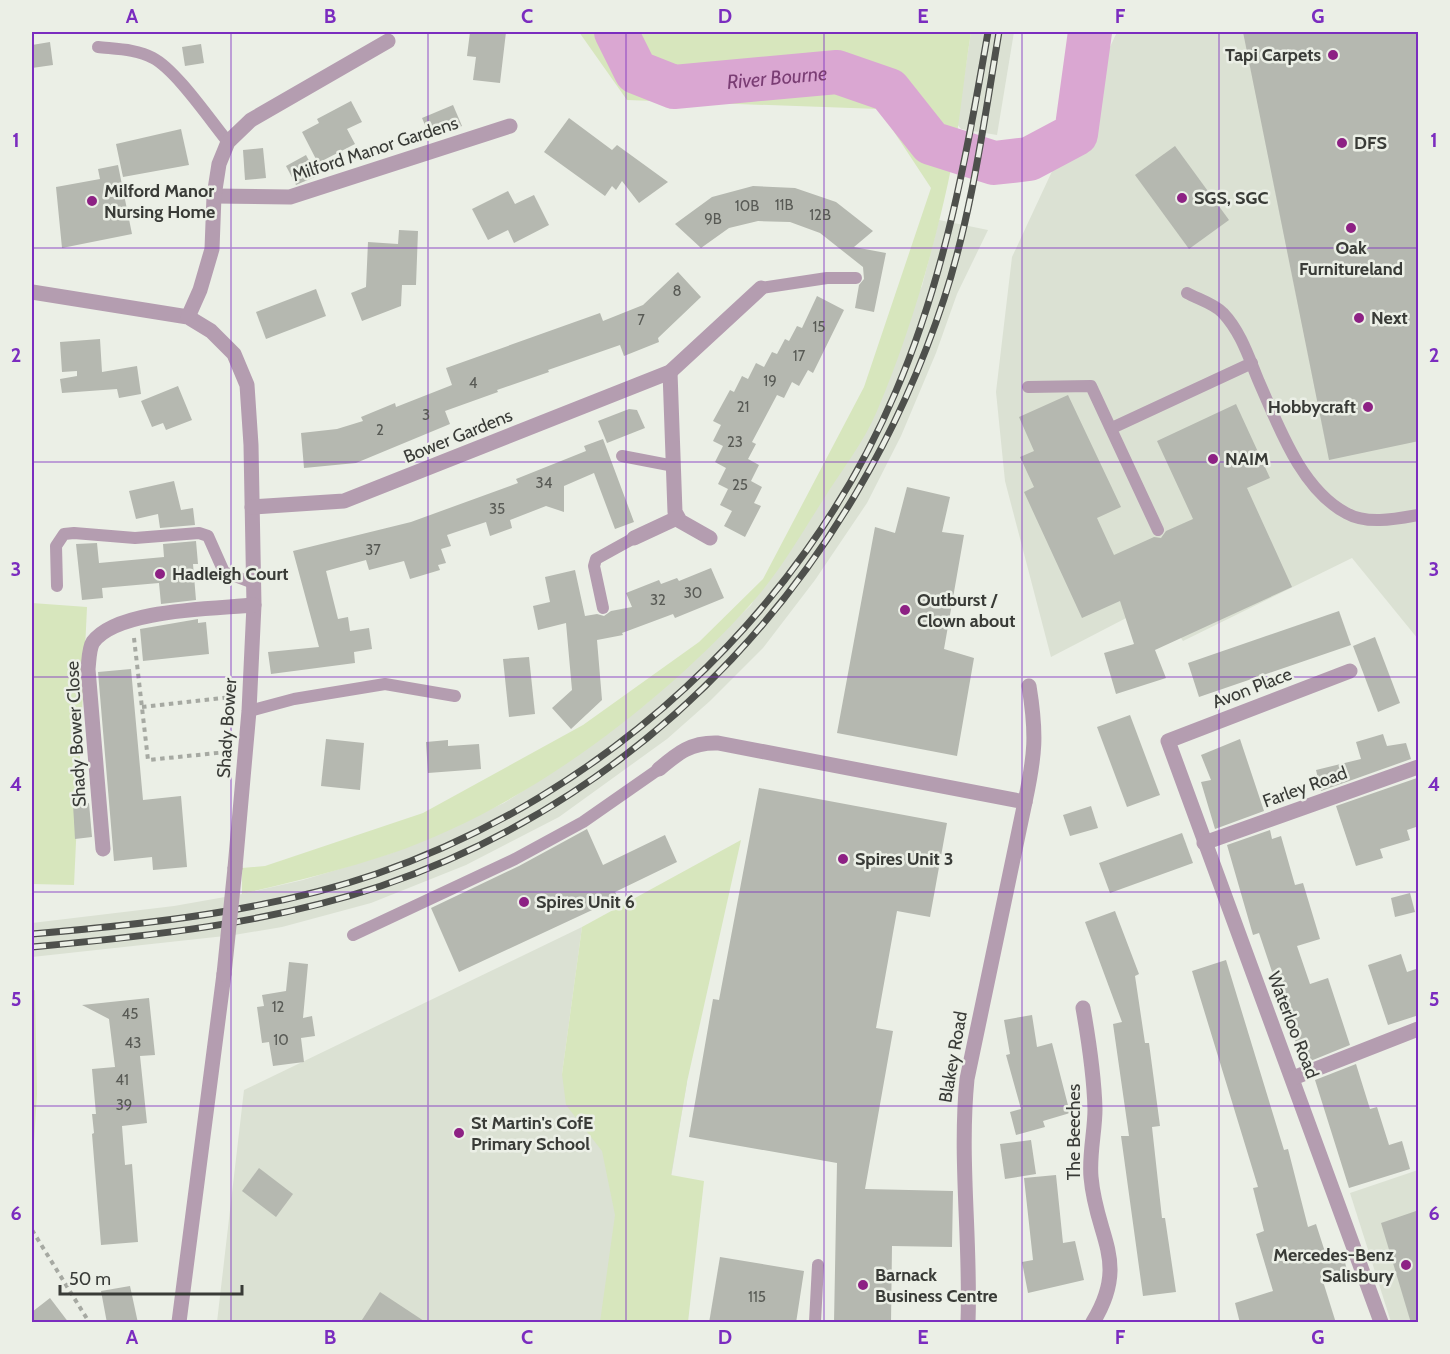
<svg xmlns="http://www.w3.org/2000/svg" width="1450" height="1354" viewBox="0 0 1450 1354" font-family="Cabin,sans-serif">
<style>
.built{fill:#dbe1d3}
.green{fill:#d7e6bd}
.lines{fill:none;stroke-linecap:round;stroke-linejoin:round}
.river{stroke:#daa7d2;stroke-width:44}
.building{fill:#b5b8b0}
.path{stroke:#a6a9a2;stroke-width:4;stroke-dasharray:4.5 4.5;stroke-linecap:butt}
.lane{stroke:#b49db0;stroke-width:12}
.street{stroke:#b49db0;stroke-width:15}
.rail-casing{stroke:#4e504c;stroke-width:7}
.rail{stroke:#ebefe6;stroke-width:4.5;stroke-dasharray:14;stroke-linecap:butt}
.street-bridge{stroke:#b49db0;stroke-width:15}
.grid{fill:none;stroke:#7b2cbf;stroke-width:1.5;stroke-opacity:0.55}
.poi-dot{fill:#8d2184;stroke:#ebefe6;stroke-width:2}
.labels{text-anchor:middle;stroke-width:5;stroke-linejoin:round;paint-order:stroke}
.number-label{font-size:15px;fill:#585a55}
.poi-label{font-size:18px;font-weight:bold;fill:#393b37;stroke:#ebefe6;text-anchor:start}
.street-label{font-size:18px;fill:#393b37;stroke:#ebefe6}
.water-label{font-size:20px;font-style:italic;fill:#7a3d74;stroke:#ebefe6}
.neatline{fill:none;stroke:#7b2cbf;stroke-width:2}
.grid-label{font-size:20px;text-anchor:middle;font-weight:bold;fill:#7b2cbf}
</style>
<rect width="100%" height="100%" fill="#ebefe6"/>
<g class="built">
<polygon points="971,32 1014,32 997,135 961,129 957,124"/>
<polygon points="1117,32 1418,32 1418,639 1352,558 1183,641 1157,602 1051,657 1005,481 996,392 1012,257"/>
<polygon points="939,220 988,230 957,294 936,353 901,436 867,503 815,580 763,648 710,701 667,739 559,817 466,865 371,903 282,927 234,935 32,957 32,923 174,906 242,894 303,880 392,853 504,803 554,771 647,703 751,605 922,286"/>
<polygon points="582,927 562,1074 687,1082 647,1322 217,1322 244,1090"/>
<polygon points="1418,1170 1418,1322 1391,1322 1350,1193"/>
</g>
<g class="green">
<path d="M579 32H971C963 82 959 134 948 183 931 260 908 338 877 411 864 442 841 471 823 500 800 536 779 573 750 605 657 708 522 809 390 854 342 870 292 882 242 894V868L265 866 423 813 583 725 699 642 763 579 864 387 931 188 879 109 627 100Z"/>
<polygon points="32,603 87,607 74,885 32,884"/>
<polygon points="741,840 687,1082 671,1175 704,1181 688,1322 600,1322 615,1215 602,1151 566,1105 562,1074 582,927"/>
<polygon points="35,990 37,1094 32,1174 32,991"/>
</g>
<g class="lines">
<path class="river" id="s1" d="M616 32 636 72 674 87 837 72 889 90 931 143 994 163 1029 159 1076 134 1090 32"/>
</g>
<g class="building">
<polygon points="470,32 506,32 500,83 473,80 476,57 467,56"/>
<polygon points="1243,32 1419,32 1419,441 1329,460"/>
<polygon points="50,42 53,65 32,68 32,45"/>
<polygon points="201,44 204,63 185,66 182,47"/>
<polygon points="351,101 362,122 347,129 355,144 318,163 302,132 319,123 317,119"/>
<polygon points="453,105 462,126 431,139 422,118"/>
<polygon points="569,118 612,150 617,145 668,182 639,203 622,181 616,190 612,186 605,196 544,152"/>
<polygon points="181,129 189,165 123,177 116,144"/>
<polygon points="1175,146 1229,220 1189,249 1135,175"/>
<polygon points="263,148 266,178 245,180 243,150"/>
<polygon points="306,155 317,176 296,185 286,166"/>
<polygon points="118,165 132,234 62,248 56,187 100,179 98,169"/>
<polygon points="753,186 795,188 836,202 873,231 854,247 886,253 874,312 855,308 859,285 864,279 863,267 820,233 790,222 758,221 729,228 701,248 675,224 712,197"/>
<polygon points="508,191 515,204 534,195 549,225 514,243 508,230 488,240 472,209"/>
<polygon points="399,230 418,231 416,285 402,285 401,306 362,321 351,293 366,287 368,242 398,244"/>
<polygon points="678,272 701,297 658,338 659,342 624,356 620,345 548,370 549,372 497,390 498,392 445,411 450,424 356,463 304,468 301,433 337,429 363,421 361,417 395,403 396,407 452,385 446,368 600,313 603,321 643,305"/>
<polygon points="316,289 326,316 266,339 256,312"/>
<polygon points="817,296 844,310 813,373 808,370 799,386 792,382 784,398 777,395 752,442 756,444 748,459 759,465 751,481 762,487 754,503 761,506 745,537 724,526 732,511 720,505 728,489 718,484 726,468 715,462 723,446 713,441 721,425 713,421 730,390 734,392 742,376 748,379 756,363 764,367 772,352 777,354 785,339 789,341 797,326 802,328"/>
<polygon points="100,339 102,372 137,366 141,394 119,398 117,389 62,393 60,379 77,376 77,371 62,372 60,342"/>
<polygon points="178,386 192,420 166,430 163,423 152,427 141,401"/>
<polygon points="1068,395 1121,507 1097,518 1114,555 1154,537 1161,538 1166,531 1193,519 1157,441 1236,404 1270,478 1247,488 1292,587 1155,650 1166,678 1116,694 1104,653 1134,644 1120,601 1082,618 1024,492 1034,487 1020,457 1034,451 1019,417"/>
<polygon points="629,409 637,410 645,428 607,443 598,421"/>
<polygon points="603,439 634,522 615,529 594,473 564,486 564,512 546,506 510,520 512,528 490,536 486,522 447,535 451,546 441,549 446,563 438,565 440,570 410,579 404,561 369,570 366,560 326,571 338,619 348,617 350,631 369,628 372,649 354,652 355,663 271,674 268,652 319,647 293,551 411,522 518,483 516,479 586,451 584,446"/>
<polygon points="174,481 181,510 193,508 195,525 160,528 158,514 136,519 129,491"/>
<polygon points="907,487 950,497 942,532 964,535 944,649 974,658 957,756 837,733 875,527 895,533"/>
<polygon points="196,541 198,564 193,564 196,600 161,604 159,583 102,588 103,598 82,600 76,544 97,543 99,563 164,557 163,544"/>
<polygon points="711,568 724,598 675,618 673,614 622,633 623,635 597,640 602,700 571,729 552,708 572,690 566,623 538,630 533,606 550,602 545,577 575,570 585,616 597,614 604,616 611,611 632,607 626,593 659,580 661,584 677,578 679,581"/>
<polygon points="1339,611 1351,645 1199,697 1188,663"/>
<polygon points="198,619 198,623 206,622 209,654 143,661 140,629"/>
<polygon points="1375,637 1400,703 1378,712 1353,646"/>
<polygon points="529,657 535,714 509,717 503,659"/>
<polygon points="131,669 143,800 181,796 187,867 153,870 152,857 114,861 98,672"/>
<polygon points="1130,715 1160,795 1127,807 1097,727"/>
<polygon points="1383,734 1387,746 1406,743 1411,759 1321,791 1316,770 1361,759 1356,742"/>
<polygon points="326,739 364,743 360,790 321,786"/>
<polygon points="1240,739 1264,811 1215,829 1201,782 1211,780 1201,755"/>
<polygon points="448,740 448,746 479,744 481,769 428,773 426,742"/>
<polygon points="1417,778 1419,826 1407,830 1410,840 1380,849 1383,858 1356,866 1336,806"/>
<polygon points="759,788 947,823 930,917 897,911 876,1028 893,1031 865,1189 953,1191 952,1247 892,1246 891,1323 834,1323 837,1163 689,1137 713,999 719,1000"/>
<polygon points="89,803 92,837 75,839 73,804"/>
<polygon points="1091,806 1098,828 1070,836 1063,815"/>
<polygon points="587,829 603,865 665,835 677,862 615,892 618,898 459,972 431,908 519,866"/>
<polygon points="1270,830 1272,839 1281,836 1295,885 1303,883 1320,939 1297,946 1310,984 1328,978 1350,1045 1303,1064 1259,933 1253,935 1227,845"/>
<polygon points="1182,833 1193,863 1110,893 1099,863"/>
<polygon points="1410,893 1415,912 1395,917 1391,898"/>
<polygon points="1115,911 1139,974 1135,976 1145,1043 1149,1043 1160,1126 1152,1127 1162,1218 1165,1218 1176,1292 1143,1296 1121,1136 1129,1136 1113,1024 1122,1022 1085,922"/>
<polygon points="1401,954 1407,972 1419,968 1419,1015 1388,1025 1368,965"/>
<polygon points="1226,960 1284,1150 1288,1149 1308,1227 1316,1224 1326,1255 1342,1251 1347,1270 1321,1275 1336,1323 1240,1323 1235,1303 1273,1291 1256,1234 1264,1231 1253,1188 1258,1187 1192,971"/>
<polygon points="289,962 308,964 303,1018 312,1016 315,1036 301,1038 304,1062 273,1066 269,1042 262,1043 257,1007 264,1006 262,995 286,991"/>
<polygon points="149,998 155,1055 140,1056 147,1123 122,1126 125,1165 132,1164 138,1242 101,1245 92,1134 94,1133 92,1114 96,1114 92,1069 115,1067 109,1019 82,1005"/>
<polygon points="1032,1015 1037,1047 1052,1043 1070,1113 1043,1121 1045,1127 1016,1135 1010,1112 1021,1109 1006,1055 1010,1054 1004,1020"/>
<polygon points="1356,1064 1370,1109 1377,1107 1389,1145 1402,1141 1410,1169 1349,1188 1315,1080"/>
<polygon points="1031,1140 1036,1174 1005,1179 1000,1144"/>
<polygon points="259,1168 293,1194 276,1217 242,1191"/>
<polygon points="1056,1175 1063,1243 1075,1241 1084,1280 1028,1293 1022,1262 1033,1260 1024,1178"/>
<polygon points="1419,1210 1419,1323 1411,1323 1381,1223"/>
<polygon points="720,1257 804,1271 796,1323 709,1323"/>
<polygon points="130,1286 138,1323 107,1323 101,1291"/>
<polygon points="380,1292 427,1323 360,1323"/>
<polygon points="50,1298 69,1323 32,1323 32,1312"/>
</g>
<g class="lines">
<g class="path">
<polyline points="32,345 32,398"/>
<polyline points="134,638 148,760 227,752"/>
<polyline points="142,707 231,697"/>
<polyline points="32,1230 89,1322"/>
</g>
<g class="lane">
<path d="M98 47C116 49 137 49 153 58 176 70 210 120 228 142"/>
<polyline points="761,288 827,278 856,278"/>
<path d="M1187 293C1198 299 1215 304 1223 313 1241 332 1249 358 1259 382 1279 427 1301 489 1346 513 1367 525 1396 519 1418 515"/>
<polyline points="1028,387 1091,386 1158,530"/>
<polyline points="1112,428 1252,363"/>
<polyline points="622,456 674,466"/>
<polyline points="57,586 56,546 64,534 74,533 135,538 199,533 208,536 224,572 253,583"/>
<polyline points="603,608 594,566 596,559 634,538"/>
<polyline points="249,711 294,699 385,684 455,696"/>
<polyline points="353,935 515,859 583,822 659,769"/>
<polyline points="815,1322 818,1265"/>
</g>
<g class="street">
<polyline points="214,196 290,197 510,126"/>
<polyline points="32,292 188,317 211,331 234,354 247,385 251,445 254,605 249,711 235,868"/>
<polyline points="188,317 200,290 212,249 214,196 219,164 228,142 251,120 388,41"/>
<polyline points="670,372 675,512 680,521 710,538"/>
<polyline points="252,507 344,501 670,372 761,288"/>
<polyline points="634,538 677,518"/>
<polyline points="1350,671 1168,741 1381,1322"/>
<path d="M659 769C678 753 691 742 718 743L1025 802 967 1079C959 1160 971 1241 968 1322"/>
<path d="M1025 802C1035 755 1037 735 1029 686"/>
<polyline points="1204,843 1418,767"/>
<path d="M103 849 88 669C89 661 89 648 93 642 117 609 214 609 254 605"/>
<path d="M1083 1008C1089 1042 1094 1074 1095 1109 1095 1131 1089 1154 1091 1177 1096 1238 1130 1261 1093 1322"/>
<polyline points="1293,1078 1418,1029"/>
<polyline points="179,1322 224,974"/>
</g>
<defs>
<g id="rail">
<path d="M32 934C148 924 265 912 376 874 605 795 801 615 896 391 945 277 967 154 988 32"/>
<path d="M32 947C150 936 267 924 381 886 654 793 855 570 944 299 972 213 984 121 999 32"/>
</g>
</defs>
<use href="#rail" class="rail-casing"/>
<use href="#rail" class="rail"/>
<polyline class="street-bridge" points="224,974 235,868"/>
</g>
<path class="grid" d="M231 32V1322M428 32V1322M626 32V1322M824 32V1322M1022 32V1322M1219 32V1322M32 248H1418M32 462H1418M32 677H1418M32 892H1418M32 1106H1418"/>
<g class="poi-dot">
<circle cx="1333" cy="55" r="6"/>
<circle cx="1342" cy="143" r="6"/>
<circle cx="1182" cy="198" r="6"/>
<circle cx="92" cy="201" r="6"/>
<circle cx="1351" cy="228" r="6"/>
<circle cx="1359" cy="318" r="6"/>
<circle cx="1368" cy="407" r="6"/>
<circle cx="1213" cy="459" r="6"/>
<circle cx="160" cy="574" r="6"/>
<circle cx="905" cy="610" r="6"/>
<circle cx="843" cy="859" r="6"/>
<circle cx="524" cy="902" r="6"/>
<circle cx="459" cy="1133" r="6"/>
<circle cx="1406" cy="1265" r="6"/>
<circle cx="863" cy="1285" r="6"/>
</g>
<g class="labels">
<g class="number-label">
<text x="784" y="210">11B</text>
<text x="747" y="211">10B</text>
<text x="820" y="220">12B</text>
<text x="713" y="224">9B</text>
<text x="677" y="296">8</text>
<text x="641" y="325">7</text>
<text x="819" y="332">15</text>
<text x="799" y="361">17</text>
<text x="770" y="386">19</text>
<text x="473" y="388">4</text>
<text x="743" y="412">21</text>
<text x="426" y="420">3</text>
<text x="380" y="435">2</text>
<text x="735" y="447">23</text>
<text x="544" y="488">34</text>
<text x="740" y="490">25</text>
<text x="497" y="514">35</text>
<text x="373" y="555">37</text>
<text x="693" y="598">30</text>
<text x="658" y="605">32</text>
<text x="278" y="1012">12</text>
<text x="130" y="1019">45</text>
<text x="281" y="1045">10</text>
<text x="133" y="1048">43</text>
<text x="122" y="1085">41</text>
<text x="124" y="1110">39</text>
<text x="757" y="1302">115</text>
</g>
<g class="poi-label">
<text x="1321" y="61" text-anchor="end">Tapi Carpets</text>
<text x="1354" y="149">DFS</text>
<text x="104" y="197">Milford Manor<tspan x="104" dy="21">Nursing Home</tspan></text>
<text x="1194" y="204">SGS, SGC</text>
<text x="1351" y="254" text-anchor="middle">Oak<tspan x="1351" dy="21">Furnitureland</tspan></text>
<text x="1371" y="324">Next</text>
<text x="1356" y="413" text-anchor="end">Hobbycraft</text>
<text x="1225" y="465">NAIM</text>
<text x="172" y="580">Hadleigh Court</text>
<text x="917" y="606">Outburst /<tspan x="917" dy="21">Clown about</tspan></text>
<text x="855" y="865">Spires Unit 3</text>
<text x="536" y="908">Spires Unit 6</text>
<text x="471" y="1129">St Martin's CofE<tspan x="471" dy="21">Primary School</tspan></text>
<text x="1394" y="1261" text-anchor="end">Mercedes-Benz<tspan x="1394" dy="21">Salisbury</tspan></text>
<text x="875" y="1281">Barnack<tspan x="875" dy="21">Business Centre</tspan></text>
</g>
<g class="street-label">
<text transform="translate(375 149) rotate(-18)" y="6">Milford Manor Gardens</text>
<text transform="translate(458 436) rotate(-22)" y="6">Bower Gardens</text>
<text transform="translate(1252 688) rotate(-21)" y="6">Avon Place</text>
<text transform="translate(227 728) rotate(-86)" y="6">Shady Bower</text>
<text transform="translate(76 734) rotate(-93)" y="6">Shady Bower Close</text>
<text transform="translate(1305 787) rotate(-20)" y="6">Farley Road</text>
<text transform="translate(1293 1025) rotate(69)" y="6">Waterloo Road</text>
<text transform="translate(953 1057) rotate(-80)" y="6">Blakey Road</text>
<text transform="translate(1074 1132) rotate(-90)" y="6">The Beeches</text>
</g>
<g class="water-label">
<text dy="7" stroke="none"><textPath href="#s1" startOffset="189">River Bourne</textPath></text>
</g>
</g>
<rect width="1450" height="1354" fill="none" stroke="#ebefe6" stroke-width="66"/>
<path d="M60 1285v9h182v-9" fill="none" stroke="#393b37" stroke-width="3"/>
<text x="69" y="1285" font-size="18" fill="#393b37" stroke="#ebefe6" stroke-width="4.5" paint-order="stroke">50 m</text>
<rect x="33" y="33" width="1384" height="1288" class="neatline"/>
<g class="grid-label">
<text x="132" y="23">A</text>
<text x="330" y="23">B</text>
<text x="527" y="23">C</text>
<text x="725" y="23">D</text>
<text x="923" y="23">E</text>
<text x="1120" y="23">F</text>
<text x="1318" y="23">G</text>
<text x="16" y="147">1</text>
<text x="1434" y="147">1</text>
<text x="16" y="362">2</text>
<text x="1434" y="362">2</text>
<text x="16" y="576">3</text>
<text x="1434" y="576">3</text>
<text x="16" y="791">4</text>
<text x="1434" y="791">4</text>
<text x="16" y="1006">5</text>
<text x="1434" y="1006">5</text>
<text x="16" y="1220">6</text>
<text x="1434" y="1220">6</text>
<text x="132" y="1344">A</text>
<text x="330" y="1344">B</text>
<text x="527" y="1344">C</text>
<text x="725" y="1344">D</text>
<text x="923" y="1344">E</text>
<text x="1120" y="1344">F</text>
<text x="1318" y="1344">G</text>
</g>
</svg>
